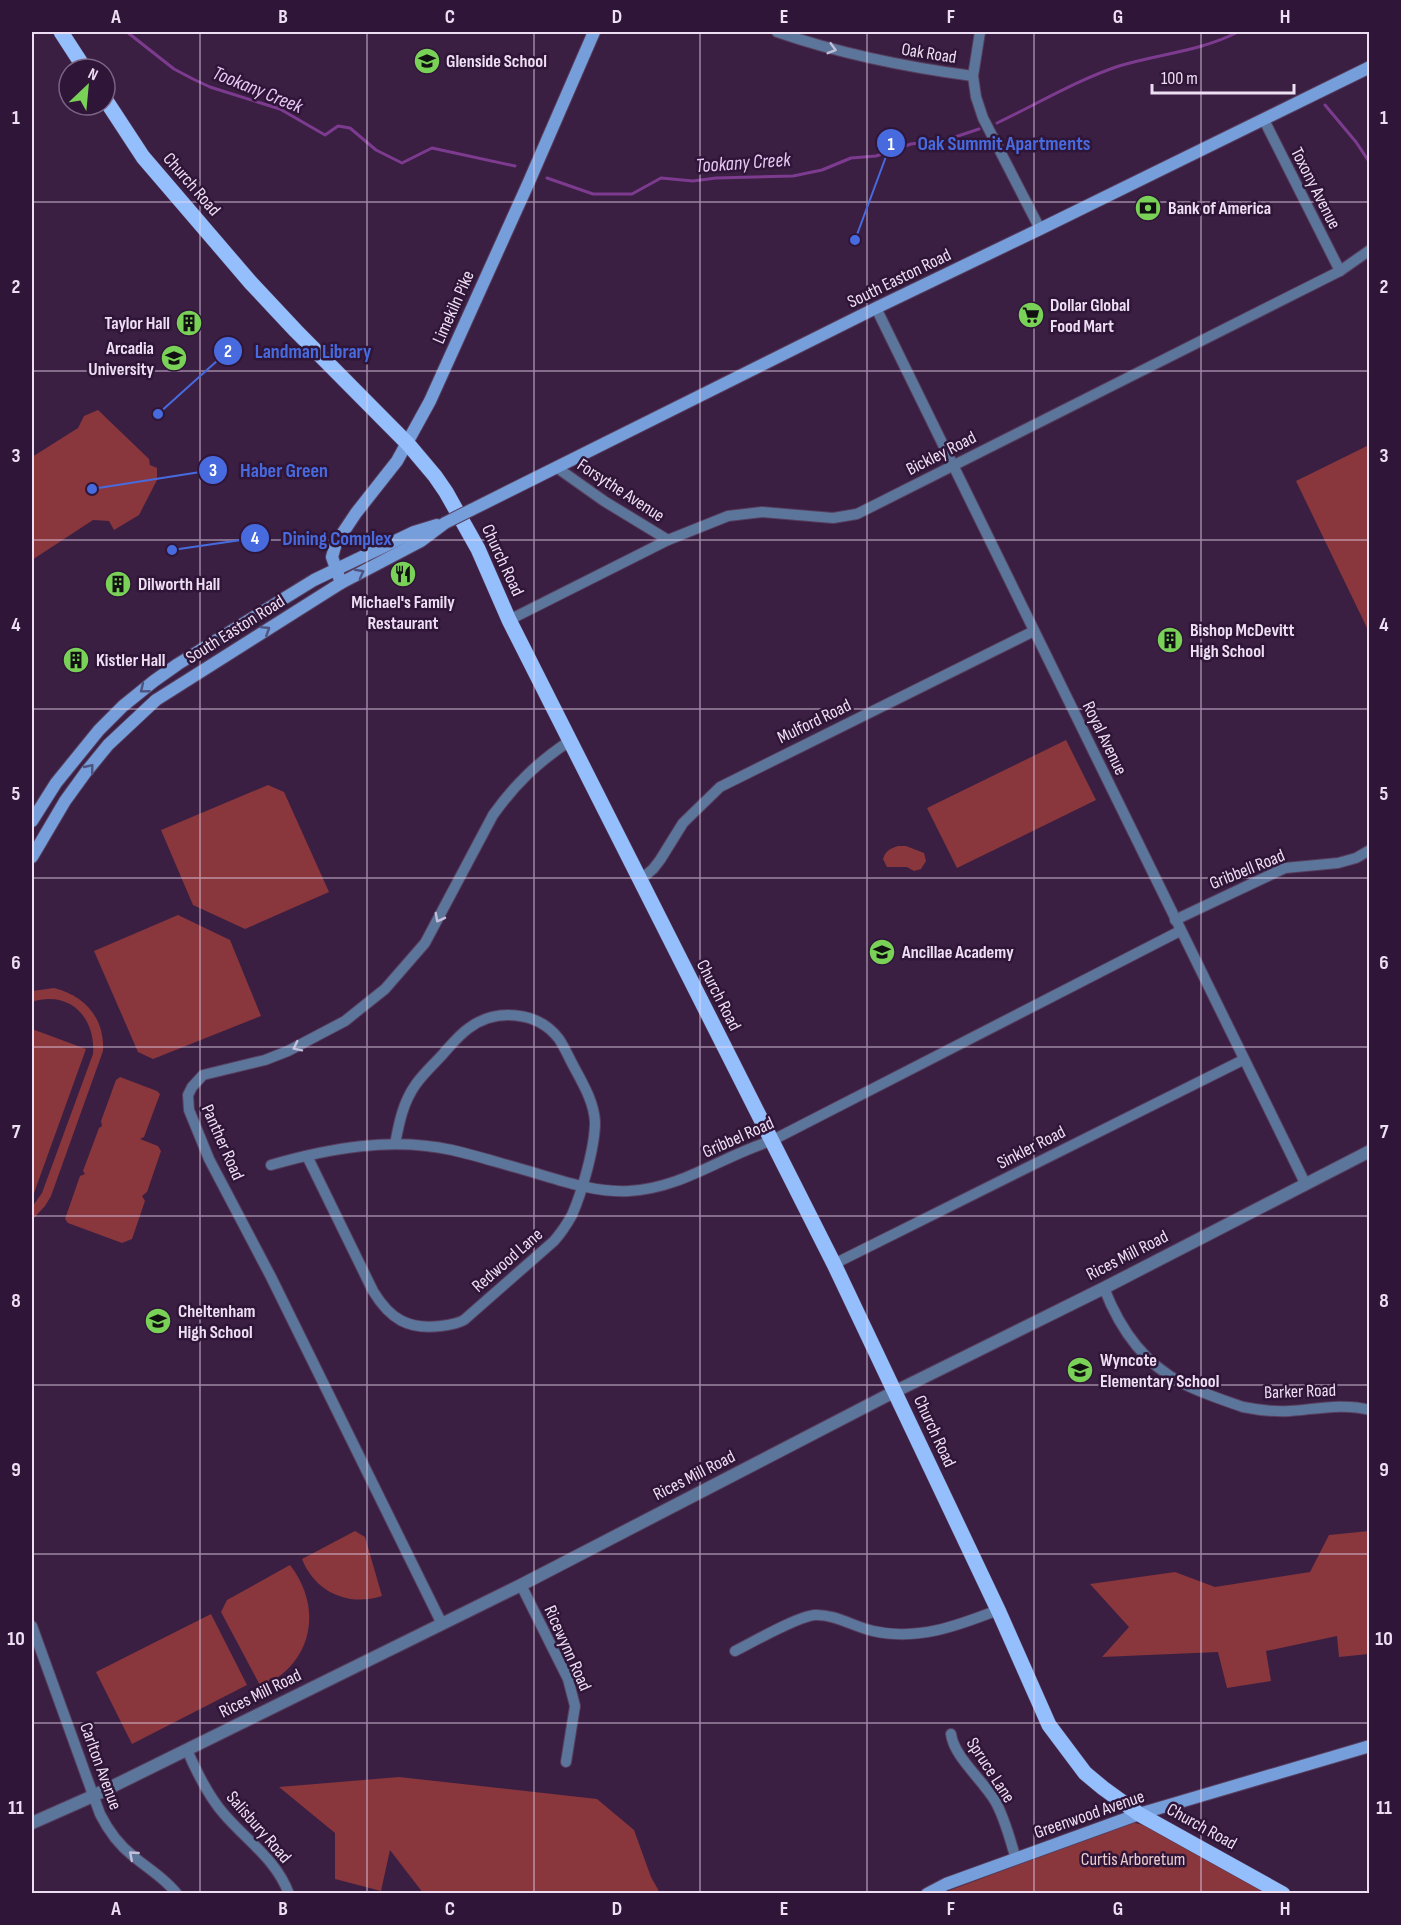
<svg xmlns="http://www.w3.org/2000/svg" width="1401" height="1925" viewBox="0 0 1401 1925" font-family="'Sofia Sans Condensed',sans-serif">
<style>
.green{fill:#89363c}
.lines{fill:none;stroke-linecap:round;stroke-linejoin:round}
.stream{stroke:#7c3b8f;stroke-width:3}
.minor-casing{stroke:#573e5e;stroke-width:12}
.tertiary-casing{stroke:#573e5e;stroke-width:14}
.secondary-casing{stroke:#573e5e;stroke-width:14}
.primary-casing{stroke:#573e5e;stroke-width:16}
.minor{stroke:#5c759a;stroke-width:10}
.tertiary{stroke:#5c759a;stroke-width:12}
.secondary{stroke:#769eda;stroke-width:12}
.primary{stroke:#95befc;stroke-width:15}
.secondary-bridge-casing{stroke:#573e5e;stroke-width:14;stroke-linecap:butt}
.secondary-bridge{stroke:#769eda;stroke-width:12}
.oneway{stroke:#c2bed9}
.oneway2{stroke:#4f5380}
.grid{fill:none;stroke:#eedef4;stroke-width:1.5;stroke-opacity:0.55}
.labels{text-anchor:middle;stroke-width:5;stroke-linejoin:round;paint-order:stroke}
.street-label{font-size:18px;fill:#eedef4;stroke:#2f1537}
.poi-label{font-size:18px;font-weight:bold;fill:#eedef4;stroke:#2f1537;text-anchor:start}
.park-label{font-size:18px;fill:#eccdcd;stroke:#2f1537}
.water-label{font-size:20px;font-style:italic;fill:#e9c7f4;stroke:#2f1537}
.leader{fill:none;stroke:#476bde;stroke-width:2}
.callout-dot{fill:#476bde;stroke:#2f1537;stroke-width:2}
.mark-label{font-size:18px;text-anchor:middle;font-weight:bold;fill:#fff}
.callout-label{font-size:20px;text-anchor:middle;font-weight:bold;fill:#476bde;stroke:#2f1537;stroke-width:5;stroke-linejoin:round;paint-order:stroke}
.neatline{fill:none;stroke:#eedef4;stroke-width:2}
.grid-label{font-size:20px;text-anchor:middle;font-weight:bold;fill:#eedef4}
</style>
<rect width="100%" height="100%" fill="#3a1f42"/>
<g class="green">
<polygon points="98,410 149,459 150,465 157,468 157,480 139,515 114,530 109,521 93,520 32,560 32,457 78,428 84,416"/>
<polygon points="1369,445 1369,632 1296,481"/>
<polygon points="1066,740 1096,800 957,868 927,808"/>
<polygon points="268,785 284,792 329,892 245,929 193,905 161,830"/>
<path d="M898 846H906L924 853 926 861 921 869 914 871 907 867H887L883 859C886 850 890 849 898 846Z"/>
<polygon points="178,915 230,940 261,1016 153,1059 138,1052 94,951"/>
<path d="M54 988C84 995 105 1018 103 1051L51 1196 45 1206 32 1220V1207L42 1193 93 1054C96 1017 69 990 32 1002V991Z"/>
<polygon points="32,1029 86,1049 34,1193 32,1192"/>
<polygon points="120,1077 157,1091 160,1094 144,1137 140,1139 158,1146 161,1151 147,1192 142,1196 145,1201 132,1239 122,1243 68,1223 65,1219 80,1176 85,1174 83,1171 99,1128 102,1126 101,1121 116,1080"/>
<path d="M355 1531 365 1537 382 1596C348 1607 315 1592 302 1559Z"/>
<polygon points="1369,1531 1369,1654 1339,1657 1337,1636 1266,1651 1271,1681 1227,1688 1218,1652 1102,1657 1129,1627 1090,1584 1175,1572 1215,1587 1310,1572 1329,1535"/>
<path d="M290 1565C324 1609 312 1664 261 1687L221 1612 227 1600Z"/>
<polygon points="211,1614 247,1685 132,1744 96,1672"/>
<polygon points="399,1777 597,1799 634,1830 651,1877 660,1893 423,1893 390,1850 381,1891 335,1879 335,1833 279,1787"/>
<polygon points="1132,1822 1143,1825 1266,1893 940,1894"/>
</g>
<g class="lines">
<g class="stream">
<polyline points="127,32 174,69 193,79 210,87 280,109 325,135 338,126 350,128 376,150 402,163 432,148 515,166"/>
<polyline points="1325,105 1356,142 1370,163"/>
<path d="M997 123C1037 104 1077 80 1119 66 1159 54 1201 51 1238 32"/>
<polyline points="547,178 593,194 632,194 661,178 693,181 716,178 793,176 822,170 851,158 876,156 911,144 949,139 979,129"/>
</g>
<defs>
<g id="minor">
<path d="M777 32C841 54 905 67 973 76"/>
<polyline points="980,32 973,76 976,97 983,118 1040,229"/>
<polyline points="1264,120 1340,271"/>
<polyline points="876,308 1305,1183"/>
<polyline points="556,467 604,501 668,540"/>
<polyline points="509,620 668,540 728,516 762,512 833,518 857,514 1340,271 1370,250"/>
<polyline points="640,880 653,869 660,860 683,823 720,787 1034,631"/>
<polyline points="1175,920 1285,868 1338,863 1356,858 1370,850"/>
<path d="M307 1156 373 1291C390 1319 408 1330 441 1326 449 1325 457 1324 464 1320L554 1241C561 1233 567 1224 572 1215 582 1192 595 1147 595 1122 594 1102 583 1084 574 1067 569 1058 565 1048 559 1039 538 1011 496 1008 469 1028 459 1035 451 1045 443 1054 434 1064 424 1073 416 1084 403 1102 399 1123 395 1144"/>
<path d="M271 1165C330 1148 391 1137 452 1150 474 1155 496 1162 518 1168 554 1178 592 1193 629 1191 683 1188 722 1156 771 1141L1180 931"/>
<polyline points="834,1264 1243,1060"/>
<path d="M1104 1288C1119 1327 1143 1363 1182 1383 1201 1393 1223 1400 1243 1407 1258 1410 1275 1412 1290 1411 1317 1409 1343 1403 1370 1410"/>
<polyline points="521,1585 568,1679 575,1706 566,1762"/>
<path d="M442 1624 271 1277 209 1159 189 1110 188 1095 192 1087 203 1075 265 1060 288 1051 345 1021 385 989 425 943 493 815C516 783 538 762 571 740"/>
<path d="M32 1626 100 1814C108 1830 119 1845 133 1856 147 1868 165 1878 177 1894"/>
<path d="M735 1651C753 1642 798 1616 815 1615 835 1614 854 1627 873 1631 917 1641 957 1626 998 1610"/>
<path d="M951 1734C954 1757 982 1779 995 1801 1005 1818 1010 1840 1016 1859"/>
<path d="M187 1750C197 1773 208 1796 224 1814 247 1841 276 1859 289 1894"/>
</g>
<polyline id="tertiary" points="32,1823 93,1796 521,1585 886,1396 1104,1288 1370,1151"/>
<g id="secondary">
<polyline points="471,510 876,308 1040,229 1370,67"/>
<polyline points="341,583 332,557 336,543 356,513 397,461 430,401 528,184 594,32"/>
<polyline points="32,821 56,783 99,730 123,706 154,681 178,664 314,580 414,532 437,525"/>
<polyline points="32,857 65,801 86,772 108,745 156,700 341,583 421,541 445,523"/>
<polyline points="927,1894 946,1884 1139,1814 1370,1746"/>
</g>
<g id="primary">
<polyline points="61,32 85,69"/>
<polyline points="105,99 143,157 251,283 296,331 408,444 435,476 446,492 478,549 509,620 834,1264 999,1612 1049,1725 1085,1773 1103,1788 1139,1814 1283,1894"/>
</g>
</defs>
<use href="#minor" class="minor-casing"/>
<use href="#tertiary" class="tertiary-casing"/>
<use href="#secondary" class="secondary-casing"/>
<use href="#primary" class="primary-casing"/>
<use href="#minor" class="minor"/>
<use href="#tertiary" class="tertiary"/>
<use href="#secondary" class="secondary"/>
<use href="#primary" class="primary"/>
<defs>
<polyline id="secondary-bridge" points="445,523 471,510"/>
</defs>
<use href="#secondary-bridge" class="secondary-bridge-casing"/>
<use href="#secondary-bridge" class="secondary-bridge"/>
</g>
<defs><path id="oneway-chevron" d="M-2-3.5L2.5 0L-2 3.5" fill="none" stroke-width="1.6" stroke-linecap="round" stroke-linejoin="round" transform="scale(1.5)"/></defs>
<g class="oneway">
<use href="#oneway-chevron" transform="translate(832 49) rotate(16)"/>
<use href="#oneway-chevron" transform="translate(439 918) rotate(118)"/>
<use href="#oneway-chevron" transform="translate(297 1047) rotate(154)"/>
<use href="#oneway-chevron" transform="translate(133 1855) rotate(-139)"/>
</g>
<g class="oneway2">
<use href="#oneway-chevron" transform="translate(360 573) rotate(-28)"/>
<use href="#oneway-chevron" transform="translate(266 630) rotate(-32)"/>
<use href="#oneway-chevron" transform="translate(144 689) rotate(141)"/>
<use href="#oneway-chevron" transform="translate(90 768) rotate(-51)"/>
</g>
<path class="grid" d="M200 32V1894M367 32V1894M534 32V1894M700 32V1894M867 32V1894M1034 32V1894M1201 32V1894M32 202H1370M32 371H1370M32 540H1370M32 709H1370M32 878H1370M32 1047H1370M32 1216H1370M32 1385H1370M32 1554H1370M32 1723H1370"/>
<defs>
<symbol id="school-disc" viewBox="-11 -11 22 22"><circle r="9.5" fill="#79d158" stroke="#2f1537"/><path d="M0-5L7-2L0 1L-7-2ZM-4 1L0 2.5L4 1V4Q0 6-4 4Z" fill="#111"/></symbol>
<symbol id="bank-disc" viewBox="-11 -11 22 22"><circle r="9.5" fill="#79d158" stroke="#2f1537"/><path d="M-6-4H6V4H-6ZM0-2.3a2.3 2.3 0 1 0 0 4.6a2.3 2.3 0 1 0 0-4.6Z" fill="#111"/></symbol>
<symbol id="supermarket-disc" viewBox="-11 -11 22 22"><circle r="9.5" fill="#79d158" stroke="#2f1537"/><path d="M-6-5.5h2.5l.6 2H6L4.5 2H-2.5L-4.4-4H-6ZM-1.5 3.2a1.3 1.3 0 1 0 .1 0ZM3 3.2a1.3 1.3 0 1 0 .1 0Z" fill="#111"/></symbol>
<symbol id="building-disc" viewBox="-11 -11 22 22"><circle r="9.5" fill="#79d158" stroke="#2f1537"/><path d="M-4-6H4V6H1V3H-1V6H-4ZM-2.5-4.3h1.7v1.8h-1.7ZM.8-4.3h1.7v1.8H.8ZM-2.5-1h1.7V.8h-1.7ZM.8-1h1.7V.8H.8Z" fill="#111"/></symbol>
<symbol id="university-disc" viewBox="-11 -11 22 22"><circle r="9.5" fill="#79d158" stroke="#2f1537"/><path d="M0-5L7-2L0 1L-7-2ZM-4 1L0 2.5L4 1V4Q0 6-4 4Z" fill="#111"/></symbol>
<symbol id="restaurant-disc" viewBox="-11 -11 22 22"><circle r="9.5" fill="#79d158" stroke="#2f1537"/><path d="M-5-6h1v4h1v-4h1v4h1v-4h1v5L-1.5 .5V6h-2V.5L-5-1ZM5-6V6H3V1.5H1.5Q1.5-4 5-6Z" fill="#111"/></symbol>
</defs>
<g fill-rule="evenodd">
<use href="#school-disc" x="412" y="46" width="30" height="30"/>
<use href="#bank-disc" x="1133" y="193" width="30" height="30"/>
<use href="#supermarket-disc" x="1016" y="300" width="30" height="30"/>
<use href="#building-disc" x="174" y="308" width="30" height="30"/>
<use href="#university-disc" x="159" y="343" width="30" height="30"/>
<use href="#restaurant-disc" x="388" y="559" width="30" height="30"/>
<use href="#building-disc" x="103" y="569" width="30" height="30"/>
<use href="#building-disc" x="1155" y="625" width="30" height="30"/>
<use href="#building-disc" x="61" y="645" width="30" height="30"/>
<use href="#school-disc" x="867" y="937" width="30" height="30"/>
<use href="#school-disc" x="143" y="1306" width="30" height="30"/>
<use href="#school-disc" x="1065" y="1355" width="30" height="30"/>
</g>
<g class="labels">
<g class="street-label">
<text transform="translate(929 53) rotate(9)" y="6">Oak Road</text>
<text transform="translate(192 184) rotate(49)" y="6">Church Road</text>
<text transform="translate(1316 188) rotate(63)" y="6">Toxony Avenue</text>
<text transform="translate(899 278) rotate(-26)" y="6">South Easton Road</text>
<text transform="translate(453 307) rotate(-66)" y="6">Limekiln Pike</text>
<text transform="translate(941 453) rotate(-27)" y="6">Bickley Road</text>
<text transform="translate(621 490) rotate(33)" y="6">Forsythe Avenue</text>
<text transform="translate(503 560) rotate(65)" y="6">Church Road</text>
<text transform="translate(235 629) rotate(-32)" y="6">South Easton Road</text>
<text transform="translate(814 721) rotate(-26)" y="6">Mulford Road</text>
<text transform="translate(1105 738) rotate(64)" y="6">Royal Avenue</text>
<text transform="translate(1247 869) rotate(-22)" y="6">Gribbell Road</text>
<text transform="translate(719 995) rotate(63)" y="6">Church Road</text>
<text transform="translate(738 1137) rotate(-24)" y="6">Gribbel Road</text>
<text transform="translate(223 1142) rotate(66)" y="6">Panther Road</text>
<text transform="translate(1031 1147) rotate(-27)" y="6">Sinkler Road</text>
<text transform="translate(1127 1255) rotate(-27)" y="6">Rices Mill Road</text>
<text transform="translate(507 1260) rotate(-41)" y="6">Redwood Lane</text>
<text transform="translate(1300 1391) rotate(-2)" y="6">Barker Road</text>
<text transform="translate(935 1431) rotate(65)" y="6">Church Road</text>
<text transform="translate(694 1475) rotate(-27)" y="6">Rices Mill Road</text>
<text transform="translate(568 1648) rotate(66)" y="6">Ricewynn Road</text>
<text transform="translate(260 1693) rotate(-26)" y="6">Rices Mill Road</text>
<text transform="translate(101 1766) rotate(70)" y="6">Carlton Avenue</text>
<text transform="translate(991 1770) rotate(57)" y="6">Spruce Lane</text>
<text transform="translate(1089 1814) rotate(-19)" y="6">Greenwood Avenue</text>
<text transform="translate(1202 1826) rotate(29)" y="6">Church Road</text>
<text transform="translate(259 1827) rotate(49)" y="6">Salisbury Road</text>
</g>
<g class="poi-label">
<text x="446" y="67">Glenside School</text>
<text x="1168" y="214">Bank of America</text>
<text x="1050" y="311">Dollar Global<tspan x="1050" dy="21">Food Mart</tspan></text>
<text x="170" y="329" text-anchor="end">Taylor Hall</text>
<text x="154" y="354" text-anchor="end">Arcadia<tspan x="154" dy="21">University</tspan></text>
<text x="138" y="590">Dilworth Hall</text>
<text x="403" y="608" text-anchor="middle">Michael's Family<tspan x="403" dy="21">Restaurant</tspan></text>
<text x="1190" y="636">Bishop McDevitt<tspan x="1190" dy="21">High School</tspan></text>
<text x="96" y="666">Kistler Hall</text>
<text x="902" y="958">Ancillae Academy</text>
<text x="178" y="1317">Cheltenham<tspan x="178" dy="21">High School</tspan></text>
<text x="1100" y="1366">Wyncote<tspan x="1100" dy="21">Elementary School</tspan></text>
</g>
<g class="park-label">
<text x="1133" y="1865">Curtis Arboretum</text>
</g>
<g class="water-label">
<text transform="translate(258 89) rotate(22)" y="7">Tookany Creek</text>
<text transform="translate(743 162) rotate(-4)" y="7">Tookany Creek</text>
</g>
</g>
<path class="leader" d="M855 240L891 143M158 414L228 351M92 489L213 470M172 550L255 538"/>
<g class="callout-dot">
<circle cx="855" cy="240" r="6"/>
<circle cx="158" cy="414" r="6"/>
<circle cx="92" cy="489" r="6"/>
<circle cx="172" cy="550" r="6"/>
<circle cx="891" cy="143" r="15"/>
<circle cx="228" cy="351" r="15"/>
<circle cx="213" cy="470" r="15"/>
<circle cx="255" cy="538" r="15"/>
</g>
<g class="mark-label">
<text x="891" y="150">1</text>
<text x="228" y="357">2</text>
<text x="213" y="476">3</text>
<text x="255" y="544">4</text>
</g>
<g class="callout-label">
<text x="1004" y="150">Oak Summit Apartments</text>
<text x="313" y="358">Landman Library</text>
<text x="284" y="477">Haber Green</text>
<text x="337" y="545">Dining Complex</text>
</g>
<rect width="1401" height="1925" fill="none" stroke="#2f1537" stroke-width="66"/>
<g transform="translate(87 87) rotate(26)"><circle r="28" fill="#2f1537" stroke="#7b6583" stroke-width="1.5"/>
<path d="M0-4.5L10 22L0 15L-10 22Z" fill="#79d158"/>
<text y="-9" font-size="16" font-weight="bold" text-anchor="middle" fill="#eedef4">N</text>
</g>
<path d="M1152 84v9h142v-9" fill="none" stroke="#eedef4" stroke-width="3"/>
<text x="1161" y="84" font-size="18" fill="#eedef4" stroke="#2f1537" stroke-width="4.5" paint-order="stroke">100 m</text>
<rect x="33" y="33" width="1335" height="1859" class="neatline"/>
<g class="grid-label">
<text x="116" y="23">A</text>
<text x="283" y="23">B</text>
<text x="450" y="23">C</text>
<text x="617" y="23">D</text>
<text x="784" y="23">E</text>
<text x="951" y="23">F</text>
<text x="1118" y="23">G</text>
<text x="1285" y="23">H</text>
<text x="16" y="124">1</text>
<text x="1384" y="124">1</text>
<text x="16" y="293">2</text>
<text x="1384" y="293">2</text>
<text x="16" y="462">3</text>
<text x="1384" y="462">3</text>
<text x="16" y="631">4</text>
<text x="1384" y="631">4</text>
<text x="16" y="800">5</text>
<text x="1384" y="800">5</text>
<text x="16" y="969">6</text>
<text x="1384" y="969">6</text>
<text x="16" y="1138">7</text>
<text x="1384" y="1138">7</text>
<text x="16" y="1307">8</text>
<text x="1384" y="1307">8</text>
<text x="16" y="1476">9</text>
<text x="1384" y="1476">9</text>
<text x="16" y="1645">10</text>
<text x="1384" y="1645">10</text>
<text x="16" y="1814">11</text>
<text x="1384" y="1814">11</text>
<text x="116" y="1915">A</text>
<text x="283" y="1915">B</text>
<text x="450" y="1915">C</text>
<text x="617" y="1915">D</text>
<text x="784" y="1915">E</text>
<text x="951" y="1915">F</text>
<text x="1118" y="1915">G</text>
<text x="1285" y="1915">H</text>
</g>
</svg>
